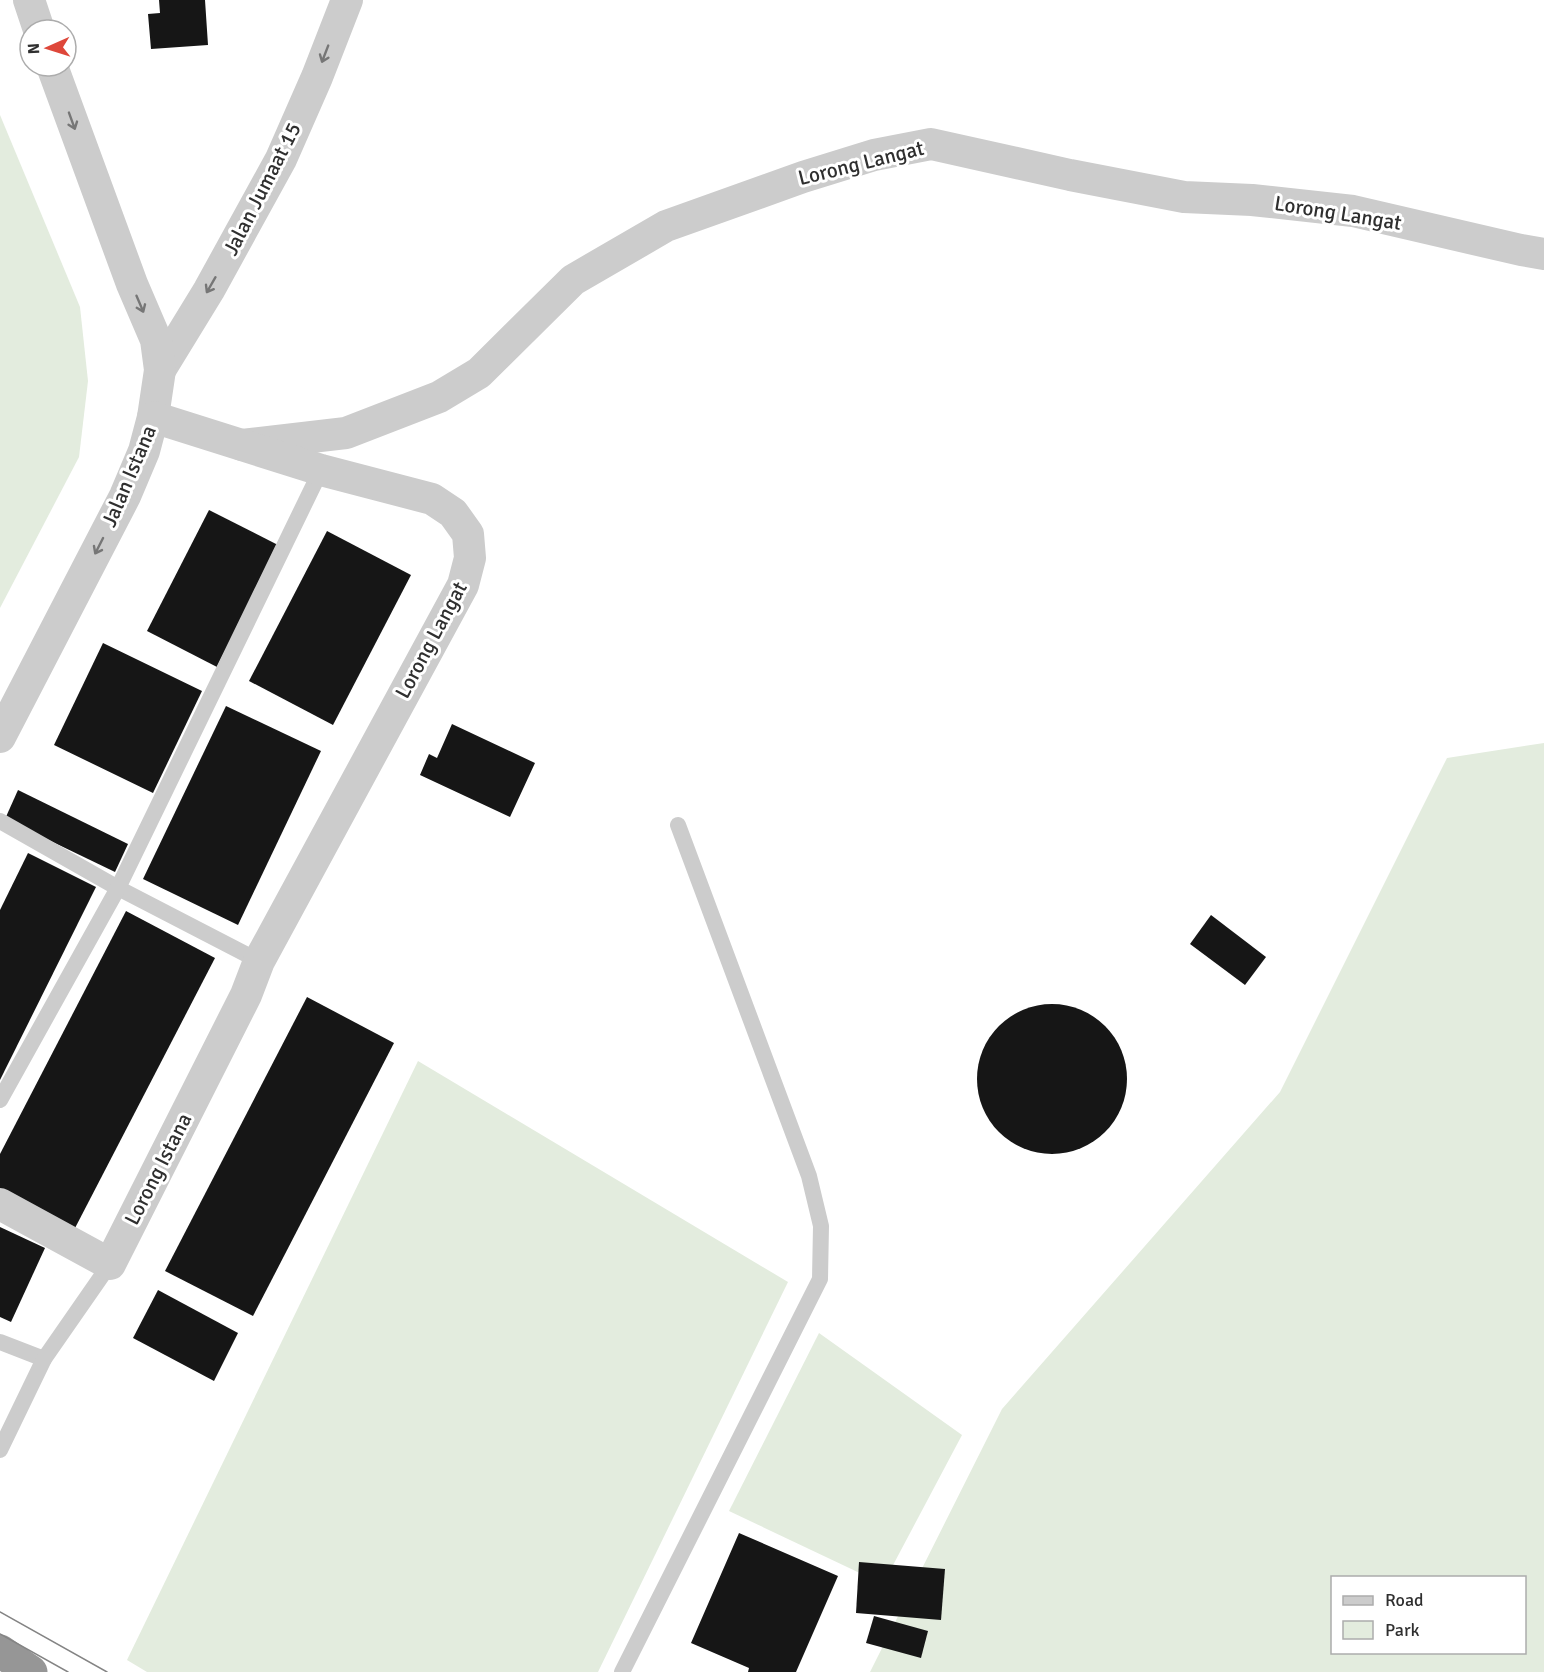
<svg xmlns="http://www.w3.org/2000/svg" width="1544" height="1672" viewBox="0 0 1544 1672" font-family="Signika,sans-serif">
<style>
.green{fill:#e3ecde;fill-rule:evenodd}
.building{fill:#161616}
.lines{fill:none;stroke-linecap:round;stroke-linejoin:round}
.lane{stroke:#ccc;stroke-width:16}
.street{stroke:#ccc;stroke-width:32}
.highway{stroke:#969696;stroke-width:33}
.tram{stroke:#848484;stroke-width:1.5}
.oneway{stroke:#767676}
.labels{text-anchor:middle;stroke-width:6;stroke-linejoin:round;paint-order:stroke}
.street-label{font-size:21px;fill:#2f2f2f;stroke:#fff}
</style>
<rect width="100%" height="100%" fill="#fff"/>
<g class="green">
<polygon points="0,115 80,307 88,381 79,457 0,608"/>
<path d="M1544 743V1672H870L1002 1409 1280 1092 1447 758ZM1332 1578H1524V1652H1332Z"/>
<polygon points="418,1061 788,1282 598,1672 147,1672 127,1660"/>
<polygon points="819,1333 962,1435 883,1584 729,1511"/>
</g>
<g class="building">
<polygon points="159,0 205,0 208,45 151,49 148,14 160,13"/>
<polygon points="209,510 278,545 217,667 147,631"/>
<polygon points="327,531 411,575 333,725 249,681"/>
<polygon points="103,643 202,691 153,793 54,745"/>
<polygon points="226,706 321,751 238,925 143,879"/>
<polygon points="452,724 535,763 510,817 420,775 429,754 437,758"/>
<polygon points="18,790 128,844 115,872 5,819"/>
<polygon points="28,853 96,887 0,1080 0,910"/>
<polygon points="126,911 215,958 74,1230 0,1192 0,1154"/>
<polygon points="1211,915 1266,957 1245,985 1190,944"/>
<polygon points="307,997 394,1043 253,1316 165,1271"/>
<circle cx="1052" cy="1079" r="75"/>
<polygon points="0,1227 45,1248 11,1322 0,1317"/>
<polygon points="158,1290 238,1333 214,1381 133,1338"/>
<polygon points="739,1533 838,1576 796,1672 748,1672 749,1668 691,1643"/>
<polygon points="859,1562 945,1569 941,1620 856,1613"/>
<polygon points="874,1616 928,1631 921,1658 866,1643"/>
</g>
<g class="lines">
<g class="lane">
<polyline points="0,821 118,888 259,961"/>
<polyline points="0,1100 118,888 321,470"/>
<polyline points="0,1342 44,1359"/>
<polyline points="0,1450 44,1359 110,1264"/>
<polyline points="622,1672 820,1279 821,1226 809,1176 678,825"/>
</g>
<g class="street">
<polyline points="29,0 39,30"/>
<polyline points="160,370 209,290 281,159 317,77 347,0"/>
<polyline points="242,445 346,433 439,397 479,373 573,280 666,226 803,177 874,155 931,144 1070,175 1184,197 1252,200 1353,211 1521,250 1544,254"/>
<polyline points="0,737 125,496 144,451 153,417 160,370 156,340 132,284 52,66"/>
<polyline points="0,1204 110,1264 246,995 259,961 463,585 470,558 468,534 453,513 432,499 321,470 153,417"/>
</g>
<polyline class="highway" points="0,1651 31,1672"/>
<g class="tram">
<polyline points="0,1612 107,1672"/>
<polyline points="0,1634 68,1672"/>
</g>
</g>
<defs><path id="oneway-shaft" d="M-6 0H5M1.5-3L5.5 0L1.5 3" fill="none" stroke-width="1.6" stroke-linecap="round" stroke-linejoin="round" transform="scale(1.5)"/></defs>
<g class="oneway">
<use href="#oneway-shaft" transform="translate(325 54) rotate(111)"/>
<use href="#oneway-shaft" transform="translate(72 121) rotate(70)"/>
<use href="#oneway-shaft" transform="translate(211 285) rotate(120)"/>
<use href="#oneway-shaft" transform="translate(140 304) rotate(67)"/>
<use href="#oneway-shaft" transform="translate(99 546) rotate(117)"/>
</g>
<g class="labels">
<g class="street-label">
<text transform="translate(861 163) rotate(-14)" y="7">Lorong Langat</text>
<text transform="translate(262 189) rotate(-63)" y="7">Jalan Jumaat 15</text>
<text transform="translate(1338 213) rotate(9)" y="7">Lorong Langat</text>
<text transform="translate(129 476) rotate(-67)" y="7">Jalan Istana</text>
<text transform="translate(431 640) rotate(-62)" y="7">Lorong Langat</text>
<text transform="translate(158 1169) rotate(-63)" y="7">Lorong Istana</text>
</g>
</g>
<rect x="1331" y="1576" width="195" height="78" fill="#ffffff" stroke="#acacac" stroke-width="1.5"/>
<rect x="1343" y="1596" width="30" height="9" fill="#cccccc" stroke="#acacac" stroke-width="1.5"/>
<text x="1385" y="1606" font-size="18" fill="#2f2f2f">Road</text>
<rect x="1343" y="1621" width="30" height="18" fill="#e3ecde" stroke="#acacac" stroke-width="1.5"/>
<text x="1385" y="1636" font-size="18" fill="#2f2f2f">Park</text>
<g transform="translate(48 48) rotate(267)"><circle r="28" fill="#ffffff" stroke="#acacac" stroke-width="1.5"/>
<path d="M0-4.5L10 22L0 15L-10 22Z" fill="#de473a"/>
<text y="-9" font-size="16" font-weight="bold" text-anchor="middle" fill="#2f2f2f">N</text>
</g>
</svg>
